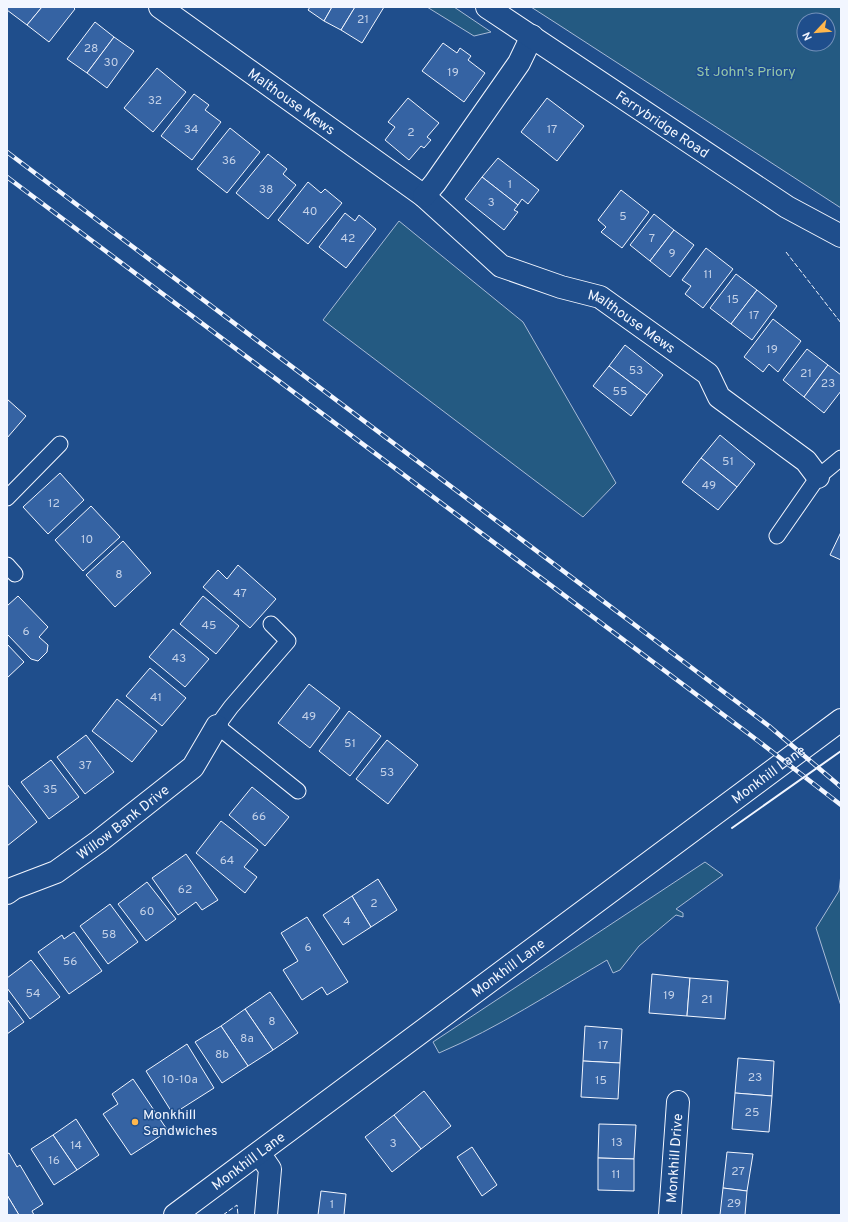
<svg xmlns="http://www.w3.org/2000/svg" width="848" height="1222" viewBox="0 0 848 1222" font-family="Overpass,sans-serif">
<style>
.green{fill:#245a82;stroke:#a8bbd7;fill-rule:evenodd}
.building{fill:#3563a3;stroke:#f2f6ff}
.lines{fill:none;stroke-linecap:round;stroke-linejoin:round}
.service-casing{stroke:#f2f6ff;stroke-width:17}
.minor-casing{stroke:#f2f6ff;stroke-width:24}
.tertiary-casing{stroke:#f2f6ff;stroke-width:24}
.service{stroke:#1f4e8c;stroke-width:15}
.minor{stroke:#1f4e8c;stroke-width:22}
.tertiary{stroke:#1f4e8c;stroke-width:22}
.rail-casing{stroke:#f2f6ff;stroke-width:4.5}
.rail{stroke:#1f4e8c;stroke-width:3;stroke-dasharray:9;stroke-linecap:butt}
.fence{stroke:#f2f6ff;stroke-width:1;stroke-dasharray:5 2;stroke-linecap:butt}
.wall{stroke:#f2f6ff;stroke-width:2}
.poi-dot{fill:#ffb74d;stroke:#1f4e8c;stroke-width:1.5}
.labels{text-anchor:middle;stroke-width:3;stroke-linejoin:round;paint-order:stroke}
.number-label{font-size:12px;fill:#c3d1e8}
.park-label{font-size:14px;fill:#97c8a6;stroke:#1f4e8c}
.street-label{font-size:14px;fill:#f2f6ff;stroke:#1f4e8c}
.poi-label{font-size:14px;fill:#f2f6ff;stroke:#1f4e8c;text-anchor:start}
</style>
<rect width="100%" height="100%" fill="#1f4e8c"/>
<g class="green">
<polygon points="427,7 454,7 491,32 474,36"/>
<path d="M531 7H841V208L559 25ZM804 20H828V44H804Z"/>
<polygon points="399,221 523,322 616,483 583,517 323,320"/>
<path d="M705 862 723 875 676 909 683 913V917L676 915 639 946 620 970 613 973 607 960C552 992 498 1028 439 1053L433 1042Z"/>
<polygon points="841,874 841,1006 816,928 839,891"/>
</g>
<g class="building">
<polygon points="7,7 42,7 27,25 7,10"/>
<polygon points="42,7 73,7 75,9 49,42 27,25"/>
<polygon points="310,7 332,7 324,21 308,10"/>
<polygon points="332,7 355,7 341,30 324,21"/>
<polygon points="355,7 384,7 362,43 341,30"/>
<polygon points="95,22 114,37 87,73 67,59"/>
<polygon points="114,37 134,51 107,88 87,73"/>
<polygon points="443,43 457,53 460,48 471,56 468,60 485,73 464,102 422,71"/>
<polygon points="157,68 186,92 153,132 124,108"/>
<polygon points="194,94 209,105 205,110 221,122 192,160 161,136"/>
<polygon points="408,98 439,123 427,137 431,140 424,148 421,146 409,160 385,140 395,127 388,122"/>
<polygon points="547,98 584,126 557,161 521,132"/>
<polygon points="230,128 260,152 227,193 197,169"/>
<polygon points="268,154 287,169 283,174 296,185 268,219 236,193"/>
<polygon points="498,158 539,190 528,204 522,199 518,205 482,177"/>
<polygon points="482,177 518,205 514,210 518,212 504,230 465,199"/>
<polygon points="308,182 321,193 325,189 342,203 308,244 278,220"/>
<polygon points="621,190 649,212 622,248 601,232 606,227 598,220"/>
<polygon points="345,213 355,221 359,215 376,229 346,268 319,247"/>
<polygon points="654,214 674,230 650,261 630,245"/>
<polygon points="674,230 694,245 670,277 650,261"/>
<polygon points="706,248 733,269 703,308 685,294 691,286 682,280"/>
<polygon points="736,274 757,290 731,324 710,308"/>
<polygon points="757,290 777,306 752,340 731,324"/>
<polygon points="773,319 801,341 778,372 769,364 763,372 744,357"/>
<polygon points="625,345 663,375 647,395 609,366"/>
<polygon points="807,349 828,365 804,397 783,380"/>
<polygon points="828,365 841,375 841,391 824,413 804,397"/>
<polygon points="609,366 647,395 631,416 593,386"/>
<polygon points="7,399 26,416 7,438"/>
<polygon points="720,435 755,464 737,487 701,458"/>
<polygon points="701,458 737,487 718,510 682,482"/>
<polygon points="60,473 84,500 48,534 23,507"/>
<polygon points="91,506 120,537 83,571 55,540"/>
<polygon points="841,532 841,560 830,555"/>
<polygon points="123,541 151,573 115,607 86,575"/>
<polygon points="238,565 276,599 250,628 203,587 218,570 227,579"/>
<polygon points="18,596 48,627 39,637 48,645 47,652 38,661 31,659 7,634 7,606"/>
<polygon points="203,596 239,626 216,654 180,624"/>
<polygon points="173,629 209,659 185,687 149,657"/>
<polygon points="7,644 24,662 7,678"/>
<polygon points="150,668 186,698 162,726 126,696"/>
<polygon points="309,684 340,708 310,748 278,723"/>
<polygon points="117,699 157,731 132,762 92,731"/>
<polygon points="349,711 381,736 350,776 319,751"/>
<polygon points="86,735 114,772 85,794 57,757"/>
<polygon points="387,740 418,765 388,804 356,779"/>
<polygon points="51,760 79,797 49,819 21,782"/>
<polygon points="7,784 37,822 7,846"/>
<polygon points="252,787 289,817 265,846 229,815"/>
<polygon points="221,821 258,850 244,867 257,877 245,893 196,853"/>
<polygon points="186,854 218,900 202,910 196,902 178,915 152,878"/>
<polygon points="378,879 397,910 371,927 352,896"/>
<polygon points="147,882 176,919 146,941 118,904"/>
<polygon points="352,896 371,927 343,945 323,915"/>
<polygon points="110,904 138,942 108,964 80,926"/>
<polygon points="307,917 348,982 327,995 322,987 302,1000 283,970 298,961 281,933"/>
<polygon points="74,932 102,971 69,994 38,952 62,935 64,939"/>
<polygon points="31,960 60,997 30,1019 7,988 7,978"/>
<polygon points="652,974 690,978 687,1016 649,1013"/>
<polygon points="690,978 728,981 725,1019 687,1016"/>
<polygon points="270,992 298,1033 273,1050 245,1009"/>
<polygon points="7,999 24,1022 7,1034"/>
<polygon points="245,1009 273,1050 248,1066 221,1026"/>
<polygon points="221,1026 248,1066 222,1083 195,1042"/>
<polygon points="585,1026 622,1029 620,1063 583,1061"/>
<polygon points="187,1044 214,1088 173,1114 146,1071"/>
<polygon points="738,1058 774,1061 772,1096 735,1093"/>
<polygon points="583,1061 620,1063 618,1099 581,1097"/>
<polygon points="133,1079 168,1131 131,1155 103,1114 118,1104 112,1094"/>
<polygon points="424,1091 451,1126 421,1149 394,1115"/>
<polygon points="735,1093 772,1096 769,1132 732,1129"/>
<polygon points="394,1115 421,1149 392,1172 365,1137"/>
<polygon points="76,1119 99,1155 77,1170 53,1135"/>
<polygon points="599,1124 636,1125 634,1159 598,1158"/>
<polygon points="53,1135 77,1170 54,1185 31,1149"/>
<polygon points="472,1147 497,1185 482,1196 457,1157"/>
<polygon points="727,1152 753,1154 747,1191 723,1188"/>
<polygon points="9,1153 17,1167 20,1165 43,1204 32,1211 34,1215 19,1215 7,1195 7,1154"/>
<polygon points="598,1158 634,1159 634,1191 598,1190"/>
<polygon points="723,1188 747,1191 745,1215 720,1215"/>
<polygon points="321,1191 346,1194 344,1215 318,1215"/>
<polygon points="7,1195 19,1215 7,1215"/>
</g>
<g class="lines">
<defs>
<g id="service">
<polyline points="7,498 60,444"/>
<polyline points="777,536 818,477 841,458"/>
<polyline points="7,565 15,574"/>
<polyline points="271,624 288,641 231,707 217,726 298,791"/>
</g>
<g id="minor">
<path id="s1" d="M160 7 424 196 501 266 561 287 600 297 642 327 708 374 719 397 806 461 818 477"/>
<polyline points="424,196 435,183 519,63 532,36"/>
<path id="s2" d="M7 893 14 888 56 872 98 842 193 767 217 726"/>
<polyline points="259,1153 270,1169 266,1215"/>
<path id="s3" d="M670 1215 678 1102"/>
</g>
<g id="tertiary">
<path id="s4" d="M487 7 787 207 841 236"/>
<path id="s5" d="M175 1215 841 720"/>
</g>
</defs>
<use href="#service" class="service-casing"/>
<use href="#minor" class="minor-casing"/>
<use href="#tertiary" class="tertiary-casing"/>
<use href="#service" class="service"/>
<use href="#minor" class="minor"/>
<use href="#tertiary" class="tertiary"/>
<defs>
<g id="rail">
<polyline points="7,152 769,726 841,787"/>
<polyline points="7,177 753,737 841,805"/>
</g>
</defs>
<use href="#rail" class="rail-casing"/>
<use href="#rail" class="rail"/>
<g class="fence">
<polyline points="786,252 841,323"/>
<polyline points="223,1215 237,1205 238,1215"/>
</g>
<polyline class="wall" points="732,828 841,751"/>
</g>
<circle class="poi-dot" cx="135" cy="1122" r="4"/>
<g class="labels">
<g class="number-label">
<text x="363" y="23">21</text>
<text x="91" y="52">28</text>
<text x="111" y="66">30</text>
<text x="453" y="76">19</text>
<text x="155" y="104">32</text>
<text x="191" y="133">34</text>
<text x="552" y="133">17</text>
<text x="411" y="136">2</text>
<text x="229" y="164">36</text>
<text x="510" y="188">1</text>
<text x="266" y="193">38</text>
<text x="491" y="206">3</text>
<text x="310" y="215">40</text>
<text x="623" y="220">5</text>
<text x="348" y="242">42</text>
<text x="652" y="242">7</text>
<text x="672" y="257">9</text>
<text x="708" y="278">11</text>
<text x="733" y="303">15</text>
<text x="754" y="319">17</text>
<text x="772" y="353">19</text>
<text x="636" y="374">53</text>
<text x="806" y="377">21</text>
<text x="828" y="387">23</text>
<text x="620" y="395">55</text>
<text x="728" y="465">51</text>
<text x="709" y="489">49</text>
<text x="54" y="507">12</text>
<text x="87" y="543">10</text>
<text x="119" y="578">8</text>
<text x="240" y="597">47</text>
<text x="209" y="629">45</text>
<text x="26" y="635">6</text>
<text x="179" y="662">43</text>
<text x="156" y="701">41</text>
<text x="309" y="720">49</text>
<text x="350" y="747">51</text>
<text x="85" y="769">37</text>
<text x="387" y="776">53</text>
<text x="50" y="793">35</text>
<text x="259" y="820">66</text>
<text x="227" y="864">64</text>
<text x="185" y="893">62</text>
<text x="374" y="907">2</text>
<text x="147" y="915">60</text>
<text x="347" y="925">4</text>
<text x="109" y="938">58</text>
<text x="308" y="951">6</text>
<text x="70" y="965">56</text>
<text x="33" y="997">54</text>
<text x="669" y="999">19</text>
<text x="707" y="1003">21</text>
<text x="272" y="1025">8</text>
<text x="247" y="1042">8a</text>
<text x="603" y="1049">17</text>
<text x="222" y="1058">8b</text>
<text x="755" y="1081">23</text>
<text x="180" y="1083">10-10a</text>
<text x="601" y="1084">15</text>
<text x="752" y="1116">25</text>
<text x="617" y="1146">13</text>
<text x="393" y="1147">3</text>
<text x="76" y="1149">14</text>
<text x="54" y="1164">16</text>
<text x="738" y="1175">27</text>
<text x="616" y="1178">11</text>
<text x="734" y="1207">29</text>
<text x="332" y="1208">1</text>
</g>
<g class="park-label">
<text x="746" y="76">St John's Priory</text>
</g>
<g class="street-label">
<text dy="5" stroke="none"><textPath href="#s1" startOffset="162">Malthouse Mews</textPath></text>
<text dy="5" stroke="none"><textPath href="#s4" startOffset="211">Ferrybridge Road</textPath></text>
<text dy="5" stroke="none"><textPath href="#s1" startOffset="572">Malthouse Mews</textPath></text>
<text dy="5" stroke="none"><textPath href="#s5" startOffset="739">Monkhill Lane</textPath></text>
<text dy="5" stroke="none"><textPath href="#s2" startOffset="137">Willow Bank Drive</textPath></text>
<text dy="5" stroke="none"><textPath href="#s5" startOffset="415">Monkhill Lane</textPath></text>
<text dy="5" stroke="none"><textPath href="#s3" startOffset="57">Monkhill Drive</textPath></text>
<text dy="5" stroke="none"><textPath href="#s5" startOffset="91">Monkhill Lane</textPath></text>
</g>
<g class="poi-label">
<text x="143" y="1119">Monkhill<tspan x="143" dy="16">Sandwiches</tspan></text>
</g>
</g>
<rect width="848" height="1222" fill="none" stroke="#f2f6ff" stroke-width="16"/>
<g transform="translate(816 32) rotate(244)"><circle r="19" fill="#1f4e8c" stroke="#7391ba"/>
<path d="M0-3L7 15L0 10L-7 15Z" fill="#ffb74d"/>
<text y="-6" font-size="11" font-weight="bold" text-anchor="middle" fill="#f2f6ff">N</text>
</g>
</svg>
